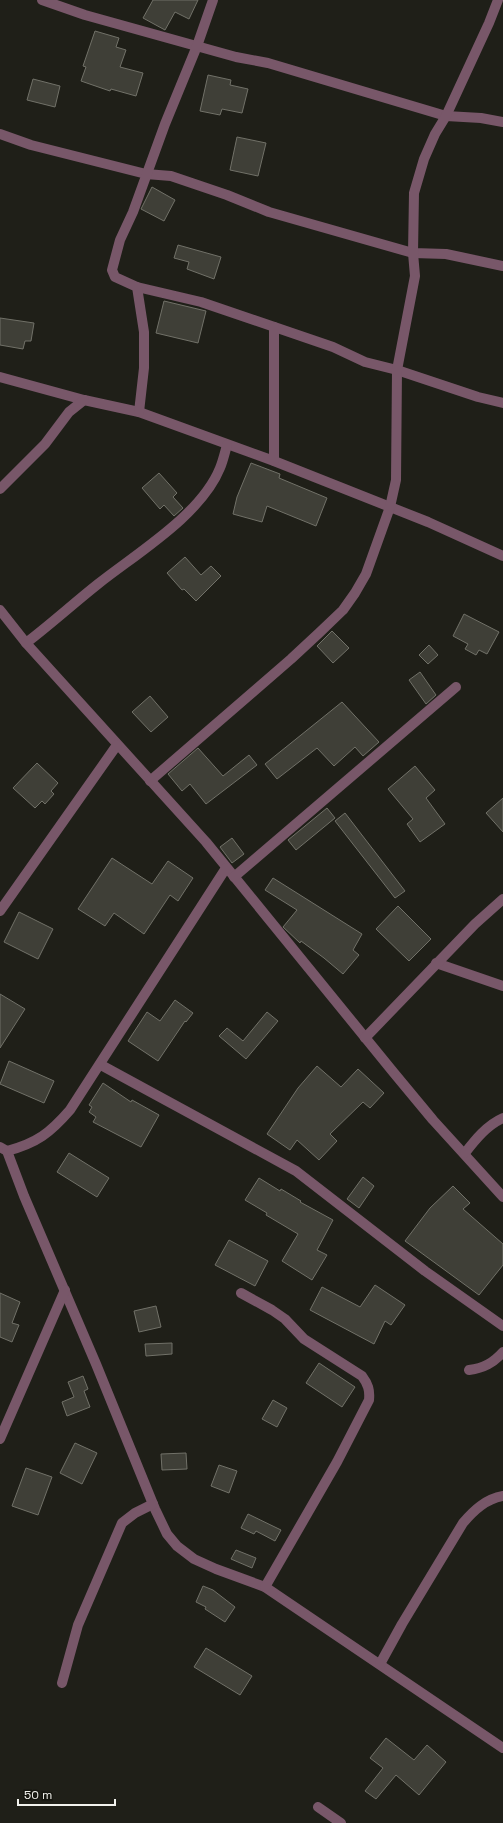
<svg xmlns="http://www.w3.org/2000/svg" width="503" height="1823" viewBox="0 0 503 1823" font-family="'Space Grotesk',sans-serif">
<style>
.building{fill:#3f3f37;stroke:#717168}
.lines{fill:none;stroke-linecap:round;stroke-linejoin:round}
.minor{stroke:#785769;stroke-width:10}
</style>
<rect width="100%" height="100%" fill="#1f1f18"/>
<g class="building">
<polygon points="153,0 198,0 189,19 175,12 165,30 143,18"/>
<polygon points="95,31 119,38 116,47 126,50 120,67 143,73 136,96 111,89 110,91 81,81 86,67 83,66"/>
<polygon points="208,75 231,80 230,85 248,89 242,113 222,109 220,115 200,111"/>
<polygon points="33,79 60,86 55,107 27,100"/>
<polygon points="237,137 266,143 258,176 230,170"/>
<polygon points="152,187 175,200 164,221 141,209"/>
<polygon points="178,245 221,257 214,279 187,269 189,262 174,258"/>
<polygon points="164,301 206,311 198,343 156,333"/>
<polygon points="0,318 34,323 31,341 25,341 23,349 0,345"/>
<polygon points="251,463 280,474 279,478 327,498 316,526 267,506 262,522 233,514 237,497"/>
<polygon points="159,473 177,493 173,497 183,508 174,516 164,505 160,509 142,488"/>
<polygon points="185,557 201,575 211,566 221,576 196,601 184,589 182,590 167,573"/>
<polygon points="464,614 499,632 487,654 479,650 476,655 465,649 468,644 453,636"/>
<polygon points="332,631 349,648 333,663 317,646"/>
<polygon points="429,645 438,655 428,664 419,655"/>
<polygon points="420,672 436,695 426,704 409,680"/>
<polygon points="150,696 168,717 151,732 132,712"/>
<polygon points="342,702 379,742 363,756 355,747 334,766 317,748 277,779 265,764"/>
<polygon points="198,748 223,776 249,755 257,765 206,804 190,784 182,791 168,774"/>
<polygon points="37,763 58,783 51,791 54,794 45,804 42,801 35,808 13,788"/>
<polygon points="415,766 435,790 426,798 445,824 420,842 407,824 413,819 388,789"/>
<polygon points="503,798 503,832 486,813"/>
<polygon points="327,808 335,818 296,850 288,840"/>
<polygon points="345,813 405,891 395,898 335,821"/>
<polygon points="232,838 244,854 232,863 220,847"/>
<polygon points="112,858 152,884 168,861 193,878 178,901 170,895 144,934 114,913 105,926 78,909"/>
<polygon points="273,878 362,934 353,950 359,955 343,974 324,958 301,941 300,943 283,927 297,910 265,890"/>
<polygon points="398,906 431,939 409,961 376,929"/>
<polygon points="19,912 53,929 38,959 4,942"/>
<polygon points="0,994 25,1009 0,1048"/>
<polygon points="175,1000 193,1013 186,1022 185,1021 158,1061 128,1041 147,1012 160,1021"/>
<polygon points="267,1012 278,1021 246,1059 219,1036 227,1028 243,1041"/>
<polygon points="9,1061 54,1081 44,1103 0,1084"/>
<polygon points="317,1066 341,1087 358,1069 384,1093 370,1108 363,1102 330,1134 337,1141 319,1160 297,1140 290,1150 267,1134 298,1088"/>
<polygon points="103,1083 131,1102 132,1100 159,1115 141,1147 93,1122 96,1117 89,1112 92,1107 89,1105"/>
<polygon points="69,1153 109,1178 97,1197 57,1172"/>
<polygon points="363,1177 374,1186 359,1208 347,1199"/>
<polygon points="259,1178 280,1191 281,1189 301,1201 300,1202 333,1220 317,1250 327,1255 312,1280 282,1261 298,1234 266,1215 267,1213 245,1200"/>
<polygon points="453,1186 470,1203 463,1209 503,1244 503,1265 479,1295 405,1241 430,1208"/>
<polygon points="229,1240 268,1261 255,1286 215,1265"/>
<polygon points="375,1285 405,1305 391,1325 385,1321 374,1344 310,1310 322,1287 360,1307"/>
<polygon points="0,1293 20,1302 12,1323 19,1325 12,1342 0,1337"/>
<polygon points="156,1306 161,1327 139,1332 134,1311"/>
<polygon points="172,1343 172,1354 146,1356 145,1344"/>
<polygon points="319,1363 355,1387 342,1407 306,1383"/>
<polygon points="83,1376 88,1389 84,1391 90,1407 67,1416 62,1402 74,1397 68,1382"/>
<polygon points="273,1400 287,1408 277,1427 262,1419"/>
<polygon points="75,1443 97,1453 82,1484 60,1473"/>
<polygon points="186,1453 187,1469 162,1470 161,1454"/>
<polygon points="219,1465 237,1471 229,1493 211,1486"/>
<polygon points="26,1468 52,1477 38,1515 12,1506"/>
<polygon points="248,1514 281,1530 275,1541 256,1531 254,1534 241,1528"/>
<polygon points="236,1550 256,1558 252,1568 231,1559"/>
<polygon points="203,1586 213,1590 235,1607 225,1622 205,1609 206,1607 196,1602"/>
<polygon points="206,1648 252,1676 240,1695 194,1667"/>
<polygon points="386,1738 414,1760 427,1745 446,1762 419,1795 396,1775 376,1799 365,1791 383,1768 370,1758"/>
</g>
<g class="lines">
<g class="minor">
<polyline points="42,0 85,15 236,57 268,63 446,116 481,118 503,122"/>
<polyline points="0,134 31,145 146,174 171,176 227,195 269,212 413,253 446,254 503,266"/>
<polyline points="137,287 201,302 333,347 365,362 397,370 478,397 503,403"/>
<polyline points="0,377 84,400 139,412 274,461 428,522 503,556"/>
<polyline points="139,412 144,368 144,332 137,287 115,277 112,270 120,240 133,212 165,124 197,46 213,0"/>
<polyline points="274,461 274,327"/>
<polyline points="0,489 45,444 69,412 84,400"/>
<polyline points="0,610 26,643 206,842 394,1073 433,1120 503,1197"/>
<path d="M26 643C51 624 74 603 98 584 137 553 201 515 220 468 223 461 225 452 227 445"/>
<polyline points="150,781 291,659 319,633 343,610 355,593 366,574 390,507 396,480 397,370 415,276 413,253 414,193 424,159 435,134 446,116 489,23 498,0"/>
<polyline points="234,877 456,687"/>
<polyline points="0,911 117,745"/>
<polyline points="436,963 503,986"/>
<polyline points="365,1038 475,924 503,899"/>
<polyline points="101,1065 296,1171 425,1271 503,1326"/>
<polyline points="0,1147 7,1151 24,1196 96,1364 155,1509 167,1534 177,1546 194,1559 216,1569 265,1587 503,1748"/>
<path d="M7 1151C37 1143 50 1133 70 1110L226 868"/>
<path d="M465 1153C475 1140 487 1125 503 1118"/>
<path d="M241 1293 272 1310 285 1319 304 1339 362 1376C368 1384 370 1390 369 1400L337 1462 265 1587"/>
<path d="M469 1370C484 1368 493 1363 503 1352"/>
<polyline points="0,1439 65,1290"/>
<path d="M380 1664 402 1624 463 1523C474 1510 486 1499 503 1496"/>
<polyline points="62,1683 78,1625 122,1523 135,1513 153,1504"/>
<polyline points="318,1807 341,1823"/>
</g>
</g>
<path d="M18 1799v6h97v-6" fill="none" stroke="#f2f2ed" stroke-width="2"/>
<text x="24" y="1799" font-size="12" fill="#f2f2ed" stroke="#16160f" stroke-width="3" paint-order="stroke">50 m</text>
</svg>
